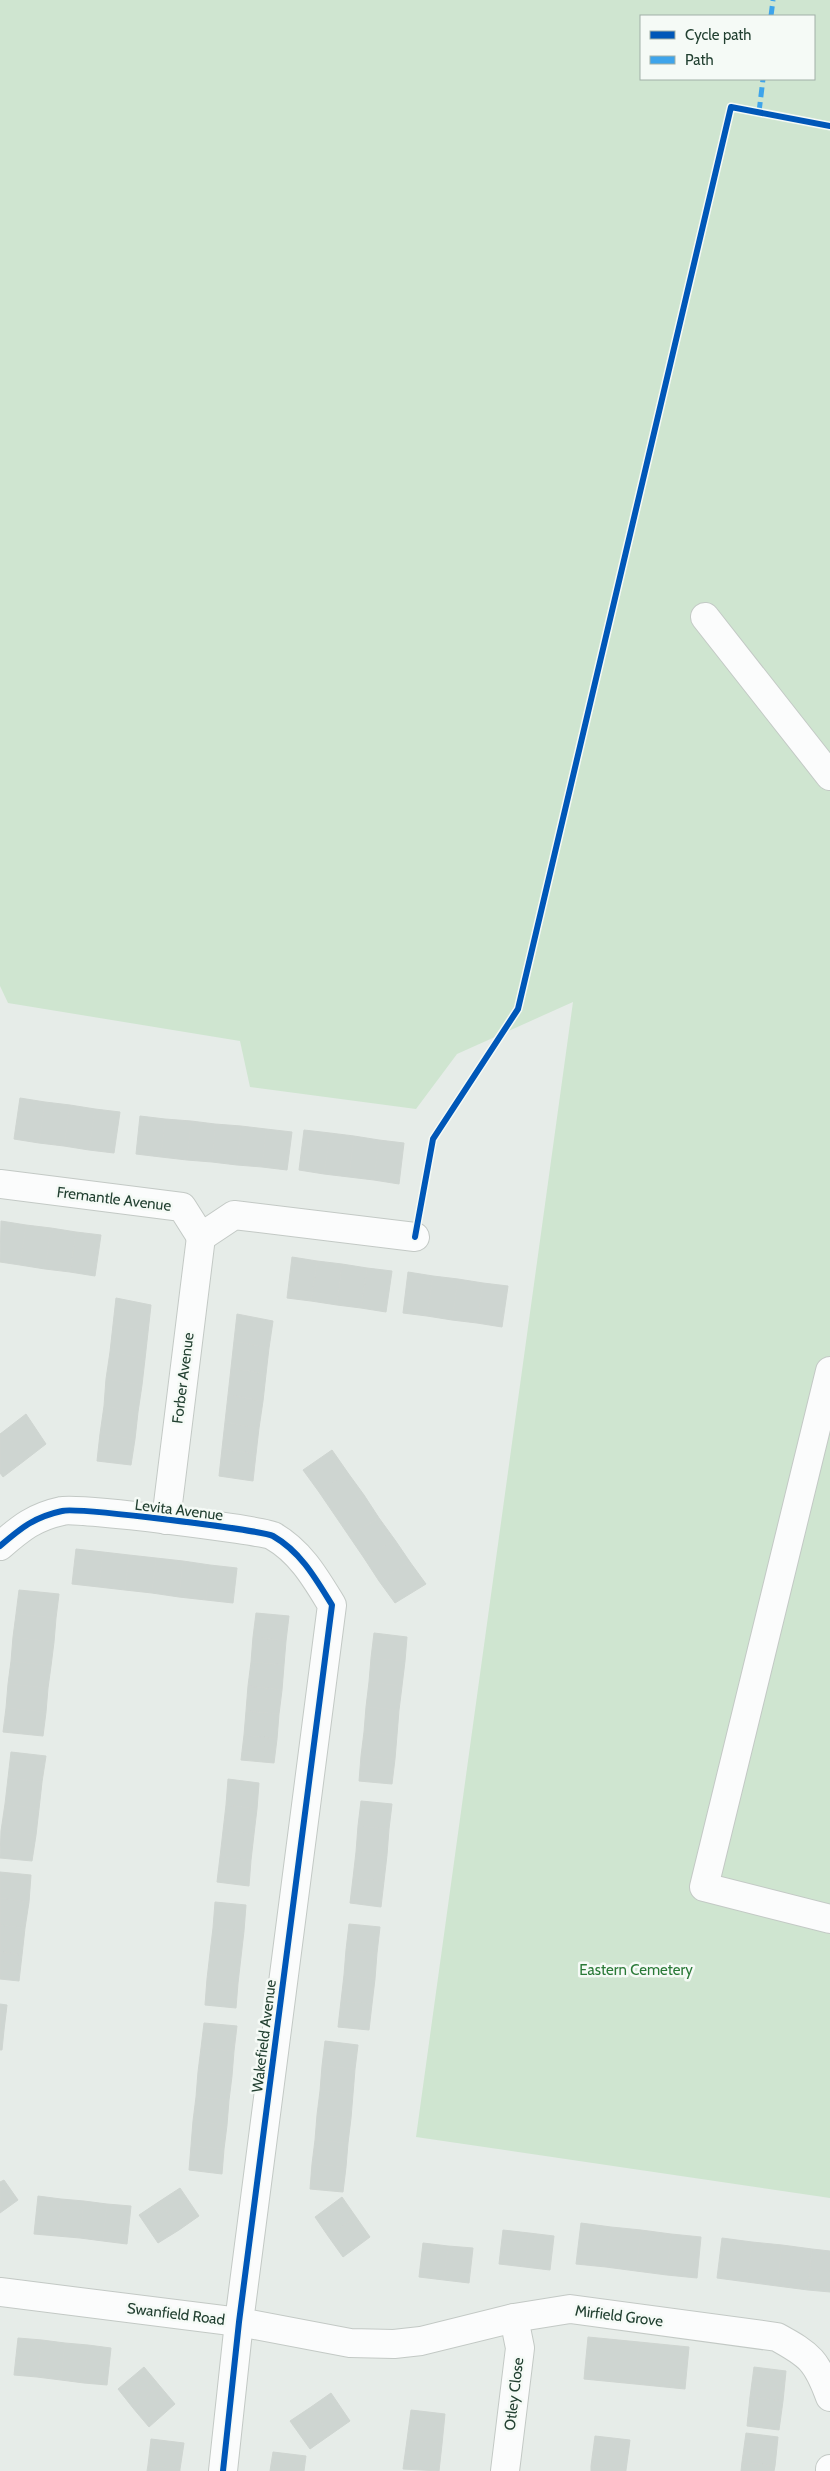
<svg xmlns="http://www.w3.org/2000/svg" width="830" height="2471" viewBox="0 0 830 2471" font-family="Cabin,sans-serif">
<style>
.green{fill:#cfe5d0;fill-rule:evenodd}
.building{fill:#ced5d1;stroke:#cfd5d1}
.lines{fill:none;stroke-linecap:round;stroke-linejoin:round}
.minor-casing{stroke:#c3c9c5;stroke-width:30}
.minor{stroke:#fbfcfc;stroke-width:28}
.quiet{stroke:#3ea4eb;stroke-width:5;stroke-dasharray:10 5;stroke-linecap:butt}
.cycleway-casing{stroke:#f5faf6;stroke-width:9}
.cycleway{stroke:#0057b8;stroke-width:6}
.labels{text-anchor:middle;stroke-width:5;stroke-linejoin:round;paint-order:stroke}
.street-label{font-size:15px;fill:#224031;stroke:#f5faf6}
.park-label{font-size:15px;fill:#2a7937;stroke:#f5faf6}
</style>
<rect width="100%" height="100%" fill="#e6ece8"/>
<path class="green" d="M0 0H830V2198L416 2137 573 1002 457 1054 416 1109 250 1087 240 1041 8 1003 0 986ZM641 16H814V79H641Z"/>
<g class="building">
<polygon points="20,1098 45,1102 39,1143 14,1139"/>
<polygon points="45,1102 70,1105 64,1146 39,1143"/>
<polygon points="70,1105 95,1109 89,1150 64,1146"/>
<polygon points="95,1109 120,1112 114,1153 89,1150"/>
<polygon points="140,1116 165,1119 161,1157 136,1154"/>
<polygon points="165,1119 191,1121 187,1160 161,1157"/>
<polygon points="191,1121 215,1124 212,1162 187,1160"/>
<polygon points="215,1124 241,1126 237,1165 212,1162"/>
<polygon points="241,1126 266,1129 262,1167 237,1165"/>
<polygon points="266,1129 292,1132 287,1170 262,1167"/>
<polygon points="304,1130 330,1133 324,1174 299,1170"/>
<polygon points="330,1133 354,1136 349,1177 324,1174"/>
<polygon points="354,1136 379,1140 374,1180 349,1177"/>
<polygon points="379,1140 404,1143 399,1184 374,1180"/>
<polygon points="1,1221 26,1225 20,1265 0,1262"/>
<polygon points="26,1225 51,1228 45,1269 20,1265"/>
<polygon points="51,1228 76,1232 70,1272 45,1269"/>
<polygon points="76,1232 101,1235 95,1276 70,1272"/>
<polygon points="292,1257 317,1261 311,1301 287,1298"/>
<polygon points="317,1261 342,1264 337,1305 311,1301"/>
<polygon points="342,1264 367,1268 361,1308 337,1305"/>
<polygon points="367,1268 392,1271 386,1312 361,1308"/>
<polygon points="408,1272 433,1276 427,1316 403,1313"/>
<polygon points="433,1276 458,1279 452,1320 427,1316"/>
<polygon points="458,1279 483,1283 477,1323 452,1320"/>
<polygon points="483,1283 508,1286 502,1327 477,1323"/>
<polygon points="116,1298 151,1305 148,1332 113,1325"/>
<polygon points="237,1314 273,1321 269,1348 234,1341"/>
<polygon points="113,1325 148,1332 145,1359 110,1352"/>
<polygon points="234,1341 269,1348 266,1374 231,1368"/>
<polygon points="110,1352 145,1359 142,1385 106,1379"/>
<polygon points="231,1368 266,1374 263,1401 228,1395"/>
<polygon points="106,1379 142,1385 138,1412 104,1406"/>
<polygon points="228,1395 263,1401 259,1428 225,1422"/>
<polygon points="104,1406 138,1412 135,1439 100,1434"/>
<polygon points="26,1414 46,1444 24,1461 4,1431"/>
<polygon points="225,1422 259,1428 256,1454 222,1449"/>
<polygon points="4,1431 24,1461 3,1477 0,1473 0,1434"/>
<polygon points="100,1434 135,1439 131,1465 97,1461"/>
<polygon points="222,1449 256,1454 253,1481 219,1476"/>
<polygon points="332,1450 348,1473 319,1492 303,1470"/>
<polygon points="348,1473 364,1495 334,1514 319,1492"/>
<polygon points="364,1495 379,1518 349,1536 334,1514"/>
<polygon points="379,1518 395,1540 364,1558 349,1536"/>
<polygon points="395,1540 410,1562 379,1581 364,1558"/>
<polygon points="76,1549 103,1552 99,1587 72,1584"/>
<polygon points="103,1552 129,1555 125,1590 99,1587"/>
<polygon points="129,1555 156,1558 152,1593 125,1590"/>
<polygon points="156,1558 183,1561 179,1597 152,1593"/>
<polygon points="183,1561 210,1565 206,1600 179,1597"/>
<polygon points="410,1562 426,1584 395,1603 379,1581"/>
<polygon points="210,1565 237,1568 233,1603 206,1600"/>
<polygon points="19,1590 59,1594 56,1618 16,1614"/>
<polygon points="256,1613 289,1616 286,1641 253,1637"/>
<polygon points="16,1614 56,1618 54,1642 13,1637"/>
<polygon points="374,1633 407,1637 405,1661 371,1658"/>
<polygon points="13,1637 54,1642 51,1666 11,1661"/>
<polygon points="253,1637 286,1641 284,1665 251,1662"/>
<polygon points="371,1658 405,1661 402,1686 369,1682"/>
<polygon points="11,1661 51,1666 48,1688 8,1684"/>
<polygon points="251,1662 284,1665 282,1690 248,1686"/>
<polygon points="369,1682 402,1686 399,1710 366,1707"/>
<polygon points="8,1684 48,1688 46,1712 6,1708"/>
<polygon points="248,1686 282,1690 279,1714 246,1711"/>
<polygon points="366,1707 399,1710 397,1735 364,1732"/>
<polygon points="6,1708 46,1712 43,1736 3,1732"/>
<polygon points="246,1711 279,1714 277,1739 244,1735"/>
<polygon points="364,1732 397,1735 395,1759 361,1756"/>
<polygon points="244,1735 277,1739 274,1763 241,1760"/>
<polygon points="11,1752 46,1756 42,1782 8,1778"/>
<polygon points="361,1756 395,1759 392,1784 359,1781"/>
<polygon points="8,1778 42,1782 39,1809 5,1804"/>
<polygon points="228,1779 259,1783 257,1809 226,1805"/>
<polygon points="361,1801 392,1804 389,1829 358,1826"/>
<polygon points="5,1804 39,1809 36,1835 1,1831"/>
<polygon points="226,1805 257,1809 254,1834 223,1831"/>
<polygon points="358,1826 389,1829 387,1855 356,1852"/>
<polygon points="1,1831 36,1835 32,1861 0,1858"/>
<polygon points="223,1831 254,1834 251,1860 220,1857"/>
<polygon points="356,1852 387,1855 384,1881 353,1878"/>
<polygon points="220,1857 251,1860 249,1886 217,1882"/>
<polygon points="0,1872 31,1875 29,1902 0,1898"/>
<polygon points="353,1878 384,1881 381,1907 350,1903"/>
<polygon points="0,1898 29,1902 25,1928 0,1925"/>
<polygon points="215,1902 246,1905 244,1931 213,1928"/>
<polygon points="349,1924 380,1927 377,1953 346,1950"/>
<polygon points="0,1925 25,1928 22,1955 0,1952"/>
<polygon points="213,1928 244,1931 241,1957 210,1953"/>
<polygon points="346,1950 377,1953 375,1979 344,1975"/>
<polygon points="0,1952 22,1955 19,1981 0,1979"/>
<polygon points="210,1953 241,1957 238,1983 207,1979"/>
<polygon points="344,1975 375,1979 372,2004 341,2001"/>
<polygon points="207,1979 238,1983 236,2008 205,2005"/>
<polygon points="341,2001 372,2004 369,2030 338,2027"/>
<polygon points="0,2004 7,2005 4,2030 0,2029"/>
<polygon points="204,2023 237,2026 234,2051 201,2048"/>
<polygon points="0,2029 4,2030 2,2050 0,2050"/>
<polygon points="325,2041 358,2045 355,2069 322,2066"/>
<polygon points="201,2048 234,2051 232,2076 198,2072"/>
<polygon points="322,2066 355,2069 353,2094 320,2091"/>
<polygon points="198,2072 232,2076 229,2100 196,2097"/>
<polygon points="320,2091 353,2094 351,2118 317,2115"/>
<polygon points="196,2097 229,2100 227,2125 193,2121"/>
<polygon points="317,2115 351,2118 348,2143 315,2140"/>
<polygon points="193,2121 227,2125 224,2149 191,2146"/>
<polygon points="315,2140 348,2143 346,2167 312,2164"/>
<polygon points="191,2146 224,2149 222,2174 189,2170"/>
<polygon points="312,2164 346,2167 343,2192 310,2189"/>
<polygon points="4,2180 18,2200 0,2213 0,2182"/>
<polygon points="180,2188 199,2216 179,2230 160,2201"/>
<polygon points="38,2196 61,2199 57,2236 34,2234"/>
<polygon points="342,2197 356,2217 328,2236 315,2217"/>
<polygon points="61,2199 84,2201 80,2238 57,2236"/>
<polygon points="84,2201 107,2204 103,2241 80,2238"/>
<polygon points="160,2201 179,2230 158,2243 139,2215"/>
<polygon points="107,2204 131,2206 127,2244 103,2241"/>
<polygon points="356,2217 370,2237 343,2257 328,2236"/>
<polygon points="581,2223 611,2227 606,2267 576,2264"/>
<polygon points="611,2227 641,2230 636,2271 606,2267"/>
<polygon points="503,2230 529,2233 525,2267 499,2264"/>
<polygon points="641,2230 671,2234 667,2275 636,2271"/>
<polygon points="529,2233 554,2236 550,2270 525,2267"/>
<polygon points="671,2234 701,2237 697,2278 667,2275"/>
<polygon points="722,2238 752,2242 747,2282 717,2278"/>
<polygon points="752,2242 782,2245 777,2286 747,2282"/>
<polygon points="423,2243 448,2246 444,2280 419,2277"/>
<polygon points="782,2245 812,2249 808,2290 777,2286"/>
<polygon points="448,2246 473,2248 469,2283 444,2280"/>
<polygon points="812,2249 830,2251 830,2292 808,2290"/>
<polygon points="588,2337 639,2342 635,2384 584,2379"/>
<polygon points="18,2338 42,2340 37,2377 14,2375"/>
<polygon points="42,2340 65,2343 61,2380 37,2377"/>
<polygon points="639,2342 689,2347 685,2389 635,2384"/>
<polygon points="65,2343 88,2345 84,2383 61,2380"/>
<polygon points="88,2345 111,2348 107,2385 84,2383"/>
<polygon points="144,2367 159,2385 133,2408 118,2389"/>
<polygon points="754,2367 786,2371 783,2401 750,2397"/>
<polygon points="159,2385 175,2404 149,2427 133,2408"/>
<polygon points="331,2393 350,2421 330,2435 311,2407"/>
<polygon points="750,2397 783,2401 779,2430 747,2426"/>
<polygon points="311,2407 330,2435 310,2449 290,2421"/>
<polygon points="411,2410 445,2414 442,2444 407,2440"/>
<polygon points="746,2433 778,2437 775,2466 742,2462"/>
<polygon points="595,2436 630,2440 626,2470 591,2466"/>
<polygon points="151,2439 184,2443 180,2469 148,2465"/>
<polygon points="407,2440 442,2444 439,2471 403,2469"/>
<polygon points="273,2452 306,2456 304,2471 270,2471"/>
<polygon points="742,2462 775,2466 774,2471 741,2471"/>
<polygon points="148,2465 180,2469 180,2471 147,2471"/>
<polygon points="591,2466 626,2470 626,2471 591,2471"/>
</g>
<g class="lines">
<defs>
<g id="minor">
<polyline points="705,617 830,776"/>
<polyline points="0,1184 182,1207 201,1237 234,1215 415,1237"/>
<polyline points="830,1371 704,1887 830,1919"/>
<polyline points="166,1520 201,1237"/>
<path d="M0 1546C21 1528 34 1517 62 1511 76 1507 262 1530 273 1536 301 1552 316 1579 332 1605L239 2322 223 2471"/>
<path d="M0 2292 239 2322 350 2343 394 2344 421 2341 514 2318 570 2309 777 2337C810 2355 817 2361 830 2397"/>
<polyline points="505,2471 520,2348 514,2318"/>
<polyline points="830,2471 830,2469"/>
</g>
</defs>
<use href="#minor" class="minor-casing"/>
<use href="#minor" class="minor"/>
<g class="quiet">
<polyline points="771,16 773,0"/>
<polyline points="759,112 763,79"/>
</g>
<defs>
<g id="cycleway">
<polyline points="415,1237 433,1139 518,1009 731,107 830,126"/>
<path d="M0 1546C21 1528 34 1517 62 1511 76 1507 262 1530 273 1536 301 1552 316 1579 332 1605L239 2322 223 2471"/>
</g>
</defs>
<use href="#cycleway" class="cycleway-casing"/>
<use href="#cycleway" class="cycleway"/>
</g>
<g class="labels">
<g class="street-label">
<text transform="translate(114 1199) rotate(7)" y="5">Fremantle Avenue</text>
<text transform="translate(183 1378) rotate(-83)" y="5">Forber Avenue</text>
<text transform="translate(179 1510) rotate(7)" y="5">Levita Avenue</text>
<text transform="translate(264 2036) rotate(-83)" y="5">Wakefield Avenue</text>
<text transform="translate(176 2314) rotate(7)" y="5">Swanfield Road</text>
<text transform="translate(619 2316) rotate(7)" y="5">Mirfield Grove</text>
<text transform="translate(514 2394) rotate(-83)" y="5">Otley Close</text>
</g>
<g class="park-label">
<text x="636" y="1975">Eastern Cemetery</text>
</g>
</g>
<rect x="640" y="15" width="175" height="65" fill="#f5faf6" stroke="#a1b0a7"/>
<rect x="650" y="31" width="25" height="8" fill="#0057b8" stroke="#a1b0a7"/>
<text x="685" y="40" font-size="15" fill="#224031">Cycle path</text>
<rect x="650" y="56" width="25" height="8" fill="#3ea4eb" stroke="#a1b0a7"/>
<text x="685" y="65" font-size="15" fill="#224031">Path</text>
</svg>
